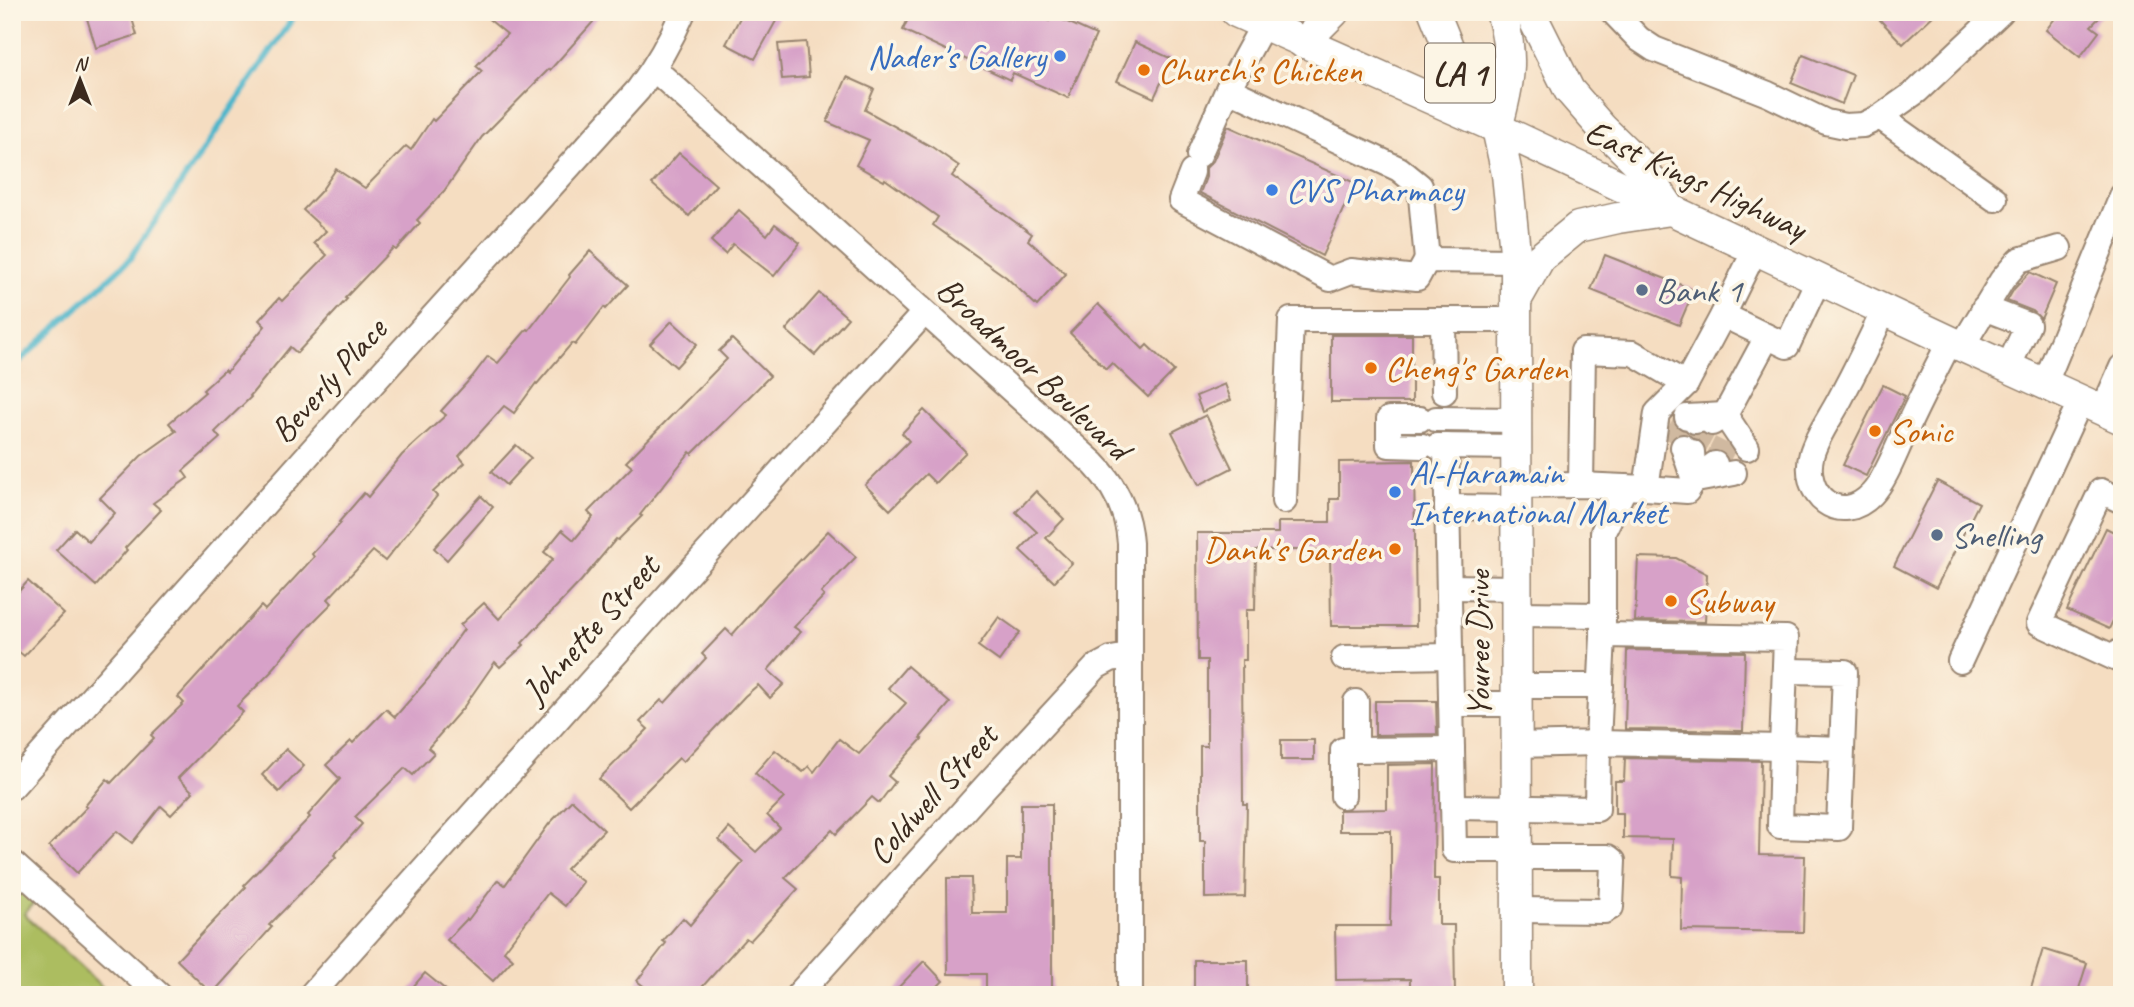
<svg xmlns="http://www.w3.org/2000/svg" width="2134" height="1007" viewBox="0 0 2134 1007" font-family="Caveat,sans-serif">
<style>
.green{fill:#acbd60;stroke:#74743f;stroke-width:2}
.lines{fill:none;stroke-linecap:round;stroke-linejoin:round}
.stream{stroke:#4cb5ca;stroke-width:6}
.building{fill:#d7a1c8}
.minor-tunnel{stroke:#d0b9a0;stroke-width:24;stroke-dasharray:24 12;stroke-linecap:butt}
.minor-casing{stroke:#988470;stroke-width:28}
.major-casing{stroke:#988470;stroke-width:33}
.minor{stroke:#fff;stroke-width:24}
.major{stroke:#fff;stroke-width:30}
.shop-dot{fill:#3f7fe0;stroke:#fcf5e5;stroke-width:2.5}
.food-dot{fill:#e8710a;stroke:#fcf5e5;stroke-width:2.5}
.service-dot{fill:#5c6f8a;stroke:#fcf5e5;stroke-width:2.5}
.labels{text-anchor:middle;stroke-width:7;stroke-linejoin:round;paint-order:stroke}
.shield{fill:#fcf5e5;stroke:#75675a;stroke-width:2}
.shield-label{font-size:33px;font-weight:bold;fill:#3b2a1e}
.shop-label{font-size:35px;fill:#366cbe;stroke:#fcf5e5;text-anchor:start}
.food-label{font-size:35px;fill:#c56008;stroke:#fcf5e5;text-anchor:start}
.street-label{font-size:35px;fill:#3b2a1e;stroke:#fcf5e5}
.service-label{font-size:35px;fill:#4e5e75;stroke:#fcf5e5;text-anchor:start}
</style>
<rect width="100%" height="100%" fill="#fcf5e5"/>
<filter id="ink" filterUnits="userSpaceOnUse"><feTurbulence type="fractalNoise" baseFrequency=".0143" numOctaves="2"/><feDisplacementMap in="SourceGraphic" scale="14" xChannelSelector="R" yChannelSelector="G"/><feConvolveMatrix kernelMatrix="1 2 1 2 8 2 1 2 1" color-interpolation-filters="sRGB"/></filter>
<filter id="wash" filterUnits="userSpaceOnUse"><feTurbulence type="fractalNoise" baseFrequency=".00686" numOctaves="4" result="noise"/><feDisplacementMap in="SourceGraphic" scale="28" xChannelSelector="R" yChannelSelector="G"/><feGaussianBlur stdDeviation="1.57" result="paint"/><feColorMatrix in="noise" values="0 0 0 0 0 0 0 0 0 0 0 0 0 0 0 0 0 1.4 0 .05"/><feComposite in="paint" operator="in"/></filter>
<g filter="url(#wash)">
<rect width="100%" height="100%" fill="#f5ddc1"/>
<polygon class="green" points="12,863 44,892 24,914 111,995 12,995"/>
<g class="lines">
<polyline class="stream" points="12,368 129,260 297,12"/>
</g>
<g id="blocks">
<g class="building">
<polygon points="85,12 130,12 137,35 96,48"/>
<polygon points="480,12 602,12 550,70 549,69 482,137 444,191 417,220 420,223 396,250 393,248 345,298 347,299 297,353 290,347 250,396 251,397 215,432 220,438 183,471 188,478 153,503 161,510 125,548 127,550 96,586 56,550 75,529 89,542 115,513 100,498 141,456 176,431 169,423 205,392 203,390 225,370 227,372 265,326 259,320 279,298 282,301 327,255 314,243 326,231 303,210 321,191 336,169 365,188 406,146 411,150 432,119 434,121 482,71 476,66 507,34"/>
<polygon points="743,12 781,12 755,59 726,44"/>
<polygon points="911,12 1030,12 1049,21 1052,15 1096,35 1068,98 1013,73 1010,80 903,30"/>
<polygon points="1889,12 1937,12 1903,44 1880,20"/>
<polygon points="2060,12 2105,12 2091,26 2099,32 2080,57 2046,30"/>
<polygon points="806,42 809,77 782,79 778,44"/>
<polygon points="1135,42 1172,59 1154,98 1117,81"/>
<polygon points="1803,55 1853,75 1842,104 1791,83"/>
<polygon points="847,77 874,89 865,110 932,147 959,166 952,176 1032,234 1028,240 1066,274 1037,306 1006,277 933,225 938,217 885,179 884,181 856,165 869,140 827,122"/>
<polygon points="1228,126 1355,183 1322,256 1200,193 1206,177 1206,168 1213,161"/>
<polygon points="679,153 716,185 689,216 652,184"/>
<polygon points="739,210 767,235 775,224 800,243 774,276 733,244 725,254 711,241"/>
<polygon points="590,251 628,285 606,309 604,307 575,345 572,343 537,384 536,383 514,413 504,406 459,456 465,463 433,492 437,496 385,561 373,551 328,599 332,603 313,622 271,670 272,671 237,706 243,712 178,778 193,792 171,815 161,806 132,843 117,831 77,873 49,846 87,807 85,806 107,779 111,783 154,738 151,735 184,703 178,697 261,606 265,610 314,557 312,554 341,523 339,522 364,493 368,497 402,455 446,415 441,411 472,377 488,356 498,363 527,329 529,330 570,277 569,275"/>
<polygon points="1605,255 1694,290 1679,325 1591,290"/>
<polygon points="2030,272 2056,284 2041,319 2033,311 2007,301 2014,289"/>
<polygon points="819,293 848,318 815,355 786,330"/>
<polygon points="1098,304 1143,349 1147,345 1174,371 1148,397 1112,363 1106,369 1070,333"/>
<polygon points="672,321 697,344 676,367 650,344"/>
<rect x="1331" y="335" width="81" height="67"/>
<polygon points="732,339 770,376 692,454 690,452 640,515 642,516 618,540 616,539 581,581 522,643 524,645 500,667 495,662 463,708 428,748 434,753 413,775 405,768 355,817 362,824 334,855 336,857 269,925 272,927 212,994 177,960 246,887 244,885 310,817 308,815 340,779 326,765 351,741 353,743 386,709 395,717 429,678 464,629 460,625 484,603 499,619 553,559 544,552 562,530 574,540 593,517 588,512 632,467 626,462 727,359 719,351"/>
<polygon points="1225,384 1231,400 1202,412 1196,396"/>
<polygon points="1883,385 1905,396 1866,476 1843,465"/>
<polygon points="924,410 966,452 935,483 926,474 890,510 865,485 909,441 902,433"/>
<polygon points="1206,415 1232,468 1199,485 1172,432"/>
<polygon points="516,445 531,458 506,485 491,472"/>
<polygon points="1414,461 1416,626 1331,626 1330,550 1256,550 1255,610 1246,610 1246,660 1242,660 1243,804 1247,804 1245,897 1205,898 1205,841 1200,841 1200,746 1207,746 1207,660 1198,660 1197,533 1278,533 1278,522 1330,522 1330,499 1339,499 1339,462"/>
<polygon points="1937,481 1979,503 1936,588 1894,566"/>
<polygon points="1036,491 1064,519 1046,538 1072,563 1054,582 1020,550 1037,532 1016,512"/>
<polygon points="481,496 493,507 447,560 434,548"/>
<polygon points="2106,528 2122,536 2122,602 2109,629 2067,610"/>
<polygon points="828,531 856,557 821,593 824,596 794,627 801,632 768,670 784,684 770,698 758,685 745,696 683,762 679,758 629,808 599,779 648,729 640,722 661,700 665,703 706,658 702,654 726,629 732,635 767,595"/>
<polygon points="1638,557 1676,558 1707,574 1705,622 1635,621"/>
<polygon points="28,581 64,614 24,656 12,646 12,599"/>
<polygon points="999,617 1020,632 999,661 978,646"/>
<polygon points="1627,650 1745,652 1743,731 1625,729"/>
<polygon points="907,666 950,703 920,738 922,739 888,776 895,782 879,803 872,797 836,834 832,830 785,878 798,889 750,941 746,938 695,995 655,995 637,981 666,943 663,941 683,918 690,925 743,862 719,840 729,828 756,852 780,828 767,815 784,798 755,773 775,750 803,772 809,766 814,772 839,739 859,754 906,703 888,688"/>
<polygon points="1375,701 1436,701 1437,734 1375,735"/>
<rect x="1281" y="740" width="33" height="20"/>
<polygon points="286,749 304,766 279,792 262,775"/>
<polygon points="1625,758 1761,761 1759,855 1805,856 1803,932 1681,930 1682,877 1672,876 1673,839 1623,838 1623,813 1615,813 1615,781 1624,781"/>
<polygon points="1435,764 1434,879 1439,879 1439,925 1454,925 1455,995 1410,995 1410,979 1336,980 1335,926 1390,926 1391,879 1391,831 1339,831 1339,810 1387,809 1387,765"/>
<polygon points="572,800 604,830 566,869 583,882 565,906 548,893 504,951 513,959 493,981 447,940 467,919 468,920 498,880 505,885 549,824"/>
<polygon points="1021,804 1052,804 1052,993 986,993 986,974 948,974 947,878 971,878 972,913 1007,913 1007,859 1021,859"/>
<polygon points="2043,949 2087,963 2077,995 2029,995"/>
<rect x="1194" y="960" width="54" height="35"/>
<polygon points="924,961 943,981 929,995 891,995"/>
<polygon points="425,973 452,995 406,995"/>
</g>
</g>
</g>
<g filter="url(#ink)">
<use href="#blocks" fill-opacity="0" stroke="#988470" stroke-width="2"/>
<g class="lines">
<g class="minor-tunnel">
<polyline points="1674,443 1687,417"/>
<polyline points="1692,452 1705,427"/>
<polyline points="1715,464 1728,438"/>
</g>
<defs>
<g id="minor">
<polyline points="1613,12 1639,39 1654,49 1768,94 1826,122 1845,126 1863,125 1880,117 1995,199"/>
<path d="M654 69 1094 464C1116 487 1128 512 1130 543V995"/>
<polyline points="1228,89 1399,169 1420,186 1427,260"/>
<polyline points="1880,117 1917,91 2001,12"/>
<polyline points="1199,155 1228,89 1263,25"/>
<polyline points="1192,172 1181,200 1330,279 1351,271 1417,278 1427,260 1516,261"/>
<polyline points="1755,250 1723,315 1787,346 1818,280"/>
<polyline points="1984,308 2028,325 2008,367"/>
<path d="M1884 310C1870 341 1855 371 1839 401 1830 418 1817 436 1812 453 1800 495 1840 528 1872 494 1886 479 1896 450 1905 432 1919 401 1935 371 1950 341"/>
<polyline points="1443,320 1444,392"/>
<polyline points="1962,346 2002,280 2019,260 2059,248"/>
<polyline points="2045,383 2122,196"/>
<polyline points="2103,410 2122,367"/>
<polyline points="1725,415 1767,337"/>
<polyline points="1687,417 1725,415 1695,421"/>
<polyline points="1420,419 1389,419 1389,445 1422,446"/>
<polyline points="1436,419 1516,420"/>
<polyline points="1712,423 1725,415 1747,448"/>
<polyline points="1437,446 1517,447"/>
<polyline points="1446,446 1454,850 1517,850"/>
<polyline points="1683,447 1694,480 1692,452"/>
<polyline points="1696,480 1734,473"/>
<polyline points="1581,485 1583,351 1633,353 1686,384"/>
<polyline points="1517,486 1581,485 1646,488 1657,413 1686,384 1723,315"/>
<polyline points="1646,488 1687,491 1694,480 1715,464"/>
<polyline points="1284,501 1291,320 1516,320"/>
<polyline points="2122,501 2101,491 2039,623 2117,659 2122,650"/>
<polyline points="1447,507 1517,508"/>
<polyline points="1449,587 1517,588"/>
<polyline points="1517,614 1603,615 1603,532 1625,487"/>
<polyline points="1344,658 1450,656"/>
<polyline points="1960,661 2081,400"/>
<polyline points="1786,671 1845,672 1839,828 1780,826 1782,747 1842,749"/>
<polyline points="1517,686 1601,686"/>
<polyline points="1356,702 1356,750 1452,749"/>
<polyline points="1451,704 1517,704"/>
<polyline points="1517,745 1598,743 1603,635"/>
<path d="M12 787 316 446 638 90C657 65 671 40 683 12"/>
<polyline points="1343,796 1343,750 1356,750"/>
<polyline points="1453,807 1597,809 1598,743 1782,747 1786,638 1603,635 1603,615"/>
<polyline points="1517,857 1608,857 1613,861 1611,907 1604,911 1517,910"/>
<polyline points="12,863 159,995"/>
<polyline points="311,995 654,611 924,313"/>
<polyline points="798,995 985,787 1096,667 1111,659 1129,656"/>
</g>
<g id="major">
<polyline points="1236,12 1497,128 1950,341 2122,419"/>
<polyline points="1434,12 1453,59 1472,95 1497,128 1507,174 1516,261 1517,995"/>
<polyline points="1303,43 1334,12"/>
<path d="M1497 128C1509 85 1515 56 1501 12"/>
<polyline points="1518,297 1540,258 1578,227 1618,218 1671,210 1642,167 1602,128 1569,90 1530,12"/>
</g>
</defs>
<use href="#minor" class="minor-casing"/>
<use href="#major" class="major-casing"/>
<use href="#minor" class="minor"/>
<use href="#major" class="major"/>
</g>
</g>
<g class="shop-dot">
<circle cx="1060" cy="56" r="7"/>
<circle cx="1272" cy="190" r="7"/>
<circle cx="1395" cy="492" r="7"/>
</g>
<g class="food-dot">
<circle cx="1144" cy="70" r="7"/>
<circle cx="1371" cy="368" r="7"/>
<circle cx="1875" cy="431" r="7"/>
<circle cx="1395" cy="549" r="7"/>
<circle cx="1671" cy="601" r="7"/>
</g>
<g class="service-dot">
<circle cx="1642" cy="290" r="7"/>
<circle cx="1937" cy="535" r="7"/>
</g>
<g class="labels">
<rect class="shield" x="1425" y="43.5" width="70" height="59" rx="5"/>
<g class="shield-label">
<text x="1460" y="85">LA 1</text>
</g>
<g class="shop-label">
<text x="1046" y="68" text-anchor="end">Nader's Gallery</text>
<text x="1286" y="202">CVS Pharmacy</text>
<text x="1409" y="484">Al-Haramain<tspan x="1409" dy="40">International Market</tspan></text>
</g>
<g class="food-label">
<text x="1158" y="82">Church's Chicken</text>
<text x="1385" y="380">Cheng's Garden</text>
<text x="1889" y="443">Sonic</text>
<text x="1381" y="561" text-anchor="end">Danh's Garden</text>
<text x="1685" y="613">Subway</text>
</g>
<g class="street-label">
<text transform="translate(1696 179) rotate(25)" y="12">East Kings Highway</text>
<text transform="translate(1034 368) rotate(43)" y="12">Broadmoor Boulevard</text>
<text transform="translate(328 380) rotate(-48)" y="12">Beverly Place</text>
<text transform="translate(590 629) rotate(-48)" y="12">Johnette Street</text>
<text transform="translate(1478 644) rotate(-90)" y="12">Youree Drive</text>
<text transform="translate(932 794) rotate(-48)" y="12">Coldwell Street</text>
</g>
<g class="service-label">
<text x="1656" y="302">Bank 1</text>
<text x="1951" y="547">Snelling</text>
</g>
</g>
<rect width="2134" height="1007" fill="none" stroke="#fcf5e5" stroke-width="42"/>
<g transform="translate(80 80)" stroke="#fcf5e5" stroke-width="5" paint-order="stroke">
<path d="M0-5L12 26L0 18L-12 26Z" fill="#3b2a1e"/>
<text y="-10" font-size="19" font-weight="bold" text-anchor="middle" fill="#3b2a1e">N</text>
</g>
</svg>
